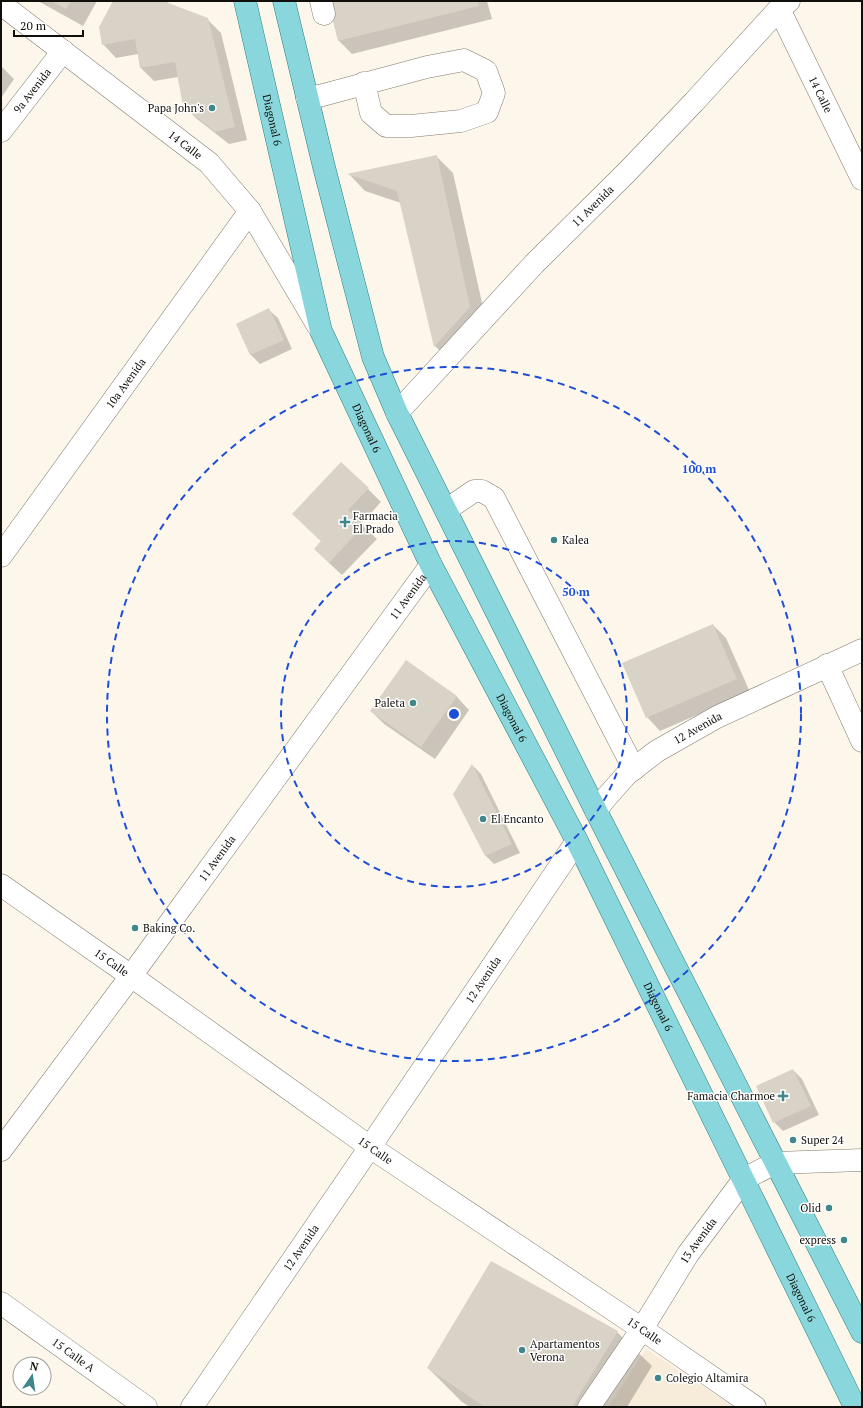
<svg xmlns="http://www.w3.org/2000/svg" width="863" height="1408" viewBox="0 0 863 1408" font-family="'PT Serif',serif">
<style>
.built{fill:#f7ebd9}
.shadow{fill:#0003}
.building{fill:#d9d2c7}
.lines{fill:none;stroke-linecap:round;stroke-linejoin:round}
.minor-casing{stroke:#817a70;stroke-width:23}
.major-casing{stroke:#2c8083;stroke-width:23}
.minor{stroke:#fff;stroke-width:22}
.major{stroke:#89d7dc;stroke-width:22}
.ring{fill:none;stroke:#1d4ed8;stroke-width:2;stroke-dasharray:7 5}
.poi-dot{fill:#3f878b;stroke:#fff;stroke-width:1.5}
.labels{text-anchor:middle;stroke-width:3;stroke-linejoin:round;paint-order:stroke}
.street-label{font-size:11px;fill:#110f0b;stroke:#fff}
.poi-label{font-size:11px;fill:#110f0b;stroke:#fff;text-anchor:start}
.centre{fill:#1d4ed8;stroke:#fff;stroke-width:2}
.ring-label{font-size:12px;text-anchor:middle;font-weight:bold;fill:#1d4ed8;stroke:#fff;stroke-width:3;stroke-linejoin:round;paint-order:stroke}
</style>
<rect width="100%" height="100%" fill="#fdf6ea"/>
<polygon class="built" points="646,1349 734,1407 608,1407"/>
<g class="shadow">
<polygon points="38,1 97,1 83,26"/>
<polygon points="119,1 169,1 167,4 207,19 221,33 247,140 229,144 197,119 184,106 178,77 154,81 141,68 138,54 116,58 103,44"/>
<polygon points="329,1 487,1 492,19 352,54 339,41"/>
<polygon points="1,66 14,79 1,98"/>
<polygon points="436,156 453,173 487,325 452,363 435,346 401,203 365,191 349,174"/>
<polygon points="269,310 278,318 292,349 260,364 251,355 237,324"/>
<polygon points="368,489 381,502 361,524 377,539 342,575 328,562 322,542 306,527"/>
<polygon points="713,625 726,638 750,692 660,731 647,717"/>
<polygon points="456,696 469,710 435,759 384,724 371,711"/>
<polygon points="473,766 481,774 520,853 494,864 486,856"/>
<polygon points="793,1070 802,1079 819,1115 783,1131 774,1122"/>
<polygon points="492,1262 617,1332 652,1366 627,1407 470,1407 462,1402 428,1368"/>
</g>
<g class="building">
<polygon points="51,1 71,1 66,9"/>
<polygon points="113,1 163,1 208,18 235,127 215,132 183,106 175,62 140,68 135,39 102,45 99,27"/>
<polygon points="328,1 478,1 479,6 338,41"/>
<polygon points="437,155 470,307 434,347 397,191 347,174"/>
<polygon points="269,308 284,340 250,355 236,324"/>
<polygon points="341,462 369,488 348,510 364,525 329,563 314,549 321,541 292,514"/>
<polygon points="713,624 737,679 646,718 622,663"/>
<polygon points="406,660 457,696 421,747 370,711"/>
<polygon points="472,764 512,844 485,856 453,794"/>
<polygon points="793,1069 811,1106 773,1123 756,1086"/>
<polygon points="491,1261 618,1331 572,1407 485,1407 427,1368"/>
</g>
<g class="lines">
<defs>
<g id="minor">
<polyline points="321,1 324,14"/>
<path id="s1" d="M1 4 209 163 250 211 318 326"/>
<path id="s2" d="M779 9 862 179"/>
<polyline points="307,98 323,95 427,67 464,60 486,71 494,93 487,112 461,121 411,126 386,126 371,113 364,83"/>
<path id="s3" d="M1 131 63 51"/>
<path id="s4" d="M397 413 534 264 626 173 694 102 779 9 789 1"/>
<polyline points="446,510 474,491 482,491 494,498 634,769"/>
<path id="s5" d="M1 556 250 211"/>
<polyline points="827,665 862,741"/>
<path id="s6" d="M596 811 604 800 627 774 657 751 717 717 862 650"/>
<path id="s7" d="M1 885 131 976 370 1147 642 1329 755 1407"/>
<path id="s8" d="M1 1150 131 976 431 565"/>
<path id="s9" d="M1 1303 146 1407"/>
<path id="s10" d="M192 1407 370 1147 577 841"/>
<path id="s11" d="M589 1407 642 1329 688 1254 744 1179 775 1163 862 1160"/>
</g>
<g id="major">
<path id="s12" d="M245 1 321 331 431 565 577 841 855 1407"/>
<polyline points="284,1 324,167 373,357 397,413 596,811 862,1332"/>
</g>
</defs>
<use href="#minor" class="minor-casing"/>
<use href="#major" class="major-casing"/>
<use href="#minor" class="minor"/>
<use href="#major" class="major"/>
</g>
<g class="ring">
<circle cx="454" cy="714" r="173"/>
<circle cx="454" cy="714" r="347"/>
</g>
<g class="poi-dot">
<circle cx="212" cy="108" r="4"/>
<path d="M343 516h4v4h4v4h-4v4h-4v-4h-4v-4h4z"/>
<circle cx="554" cy="540" r="4"/>
<circle cx="413" cy="703" r="4"/>
<circle cx="483" cy="819" r="4"/>
<circle cx="135" cy="928" r="4"/>
<path d="M781 1090h4v4h4v4h-4v4h-4v-4h-4v-4h4z"/>
<circle cx="793" cy="1140" r="4"/>
<circle cx="829" cy="1208" r="4"/>
<circle cx="844" cy="1240" r="4"/>
<circle cx="522" cy="1350" r="4"/>
<circle cx="658" cy="1378" r="4"/>
</g>
<g class="labels">
<g class="street-label">
<text dy="4" stroke="none"><textPath href="#s3" startOffset="51">9a Avenida</textPath></text>
<text dy="4" stroke="none"><textPath href="#s2" startOffset="95">14 Calle</textPath></text>
<text dy="4" stroke="none"><textPath href="#s12" startOffset="122">Diagonal 6</textPath></text>
<text dy="4" stroke="none"><textPath href="#s1" startOffset="232">14 Calle</textPath></text>
<text dy="4" stroke="none"><textPath href="#s4" startOffset="285">11 Avenida</textPath></text>
<text dy="4" stroke="none"><textPath href="#s5" startOffset="213">10a Avenida</textPath></text>
<text dy="4" stroke="none"><textPath href="#s12" startOffset="446">Diagonal 6</textPath></text>
<text dy="4" stroke="none"><textPath href="#s8" startOffset="687">11 Avenida</textPath></text>
<text dy="4" stroke="none"><textPath href="#s12" startOffset="770">Diagonal 6</textPath></text>
<text dy="4" stroke="none"><textPath href="#s6" startOffset="133">12 Avenida</textPath></text>
<text dy="4" stroke="none"><textPath href="#s8" startOffset="363">11 Avenida</textPath></text>
<text dy="4" stroke="none"><textPath href="#s7" startOffset="135">15 Calle</textPath></text>
<text dy="4" stroke="none"><textPath href="#s10" startOffset="517">12 Avenida</textPath></text>
<text dy="4" stroke="none"><textPath href="#s12" startOffset="1094">Diagonal 6</textPath></text>
<text dy="4" stroke="none"><textPath href="#s7" startOffset="459">15 Calle</textPath></text>
<text dy="4" stroke="none"><textPath href="#s11" startOffset="199">13 Avenida</textPath></text>
<text dy="4" stroke="none"><textPath href="#s10" startOffset="193">12 Avenida</textPath></text>
<text dy="4" stroke="none"><textPath href="#s12" startOffset="1418">Diagonal 6</textPath></text>
<text dy="4" stroke="none"><textPath href="#s7" startOffset="783">15 Calle</textPath></text>
<text dy="4" stroke="none"><textPath href="#s9" startOffset="89">15 Calle A</textPath></text>
</g>
<g class="poi-label">
<text x="204" y="112" text-anchor="end">Papa John's</text>
<text x="353" y="520">Farmacia<tspan x="353" dy="13">El Prado</tspan></text>
<text x="562" y="544">Kalea</text>
<text x="405" y="707" text-anchor="end">Paleta</text>
<text x="491" y="823">El Encanto</text>
<text x="143" y="932">Baking Co.</text>
<text x="775" y="1100" text-anchor="end">Famacia Charmoe</text>
<text x="801" y="1144">Super 24</text>
<text x="821" y="1212" text-anchor="end">Olid</text>
<text x="836" y="1244" text-anchor="end">express</text>
<text x="530" y="1348">Apartamentos<tspan x="530" dy="13">Verona</tspan></text>
<text x="666" y="1382">Colegio Altamira</text>
</g>
</g>
<circle cx="454" cy="714" r="6" class="centre"/>
<g class="ring-label">
<text x="699" y="473">100 m</text>
<text x="576" y="596">50 m</text>
</g>
<rect width="863" height="1408" fill="none" stroke="#110f0b" stroke-width="4"/>
<g transform="translate(32 1376) rotate(13)"><circle r="19" fill="#ffffff" stroke="#a09f9d"/>
<path d="M0-3L7 15L0 10L-7 15Z" fill="#3f878b"/>
<text y="-6" font-size="11" font-weight="bold" text-anchor="middle" fill="#110f0b">N</text>
</g>
<path d="M14 30v6h69v-6" fill="none" stroke="#110f0b" stroke-width="2"/>
<text x="20" y="30" font-size="12" fill="#110f0b" stroke="#ffffff" stroke-width="3" paint-order="stroke">20 m</text>
</svg>
